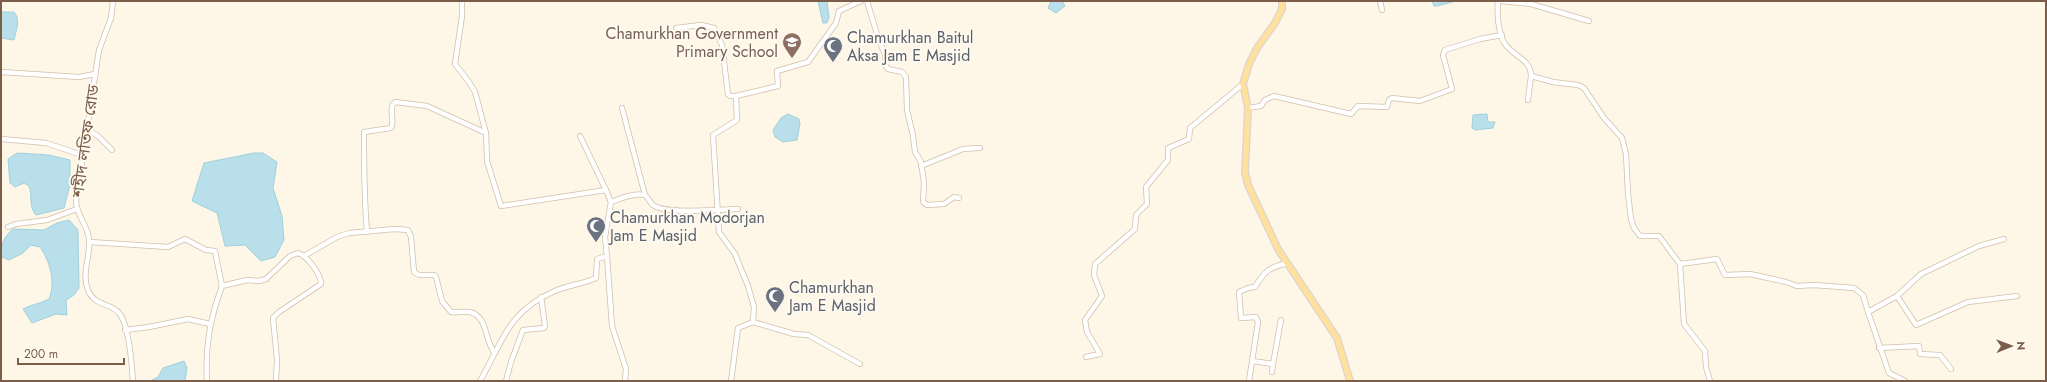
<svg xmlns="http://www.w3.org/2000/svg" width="2047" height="382" viewBox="0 0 2047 382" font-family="Jost,'Noto Sans Bengali',sans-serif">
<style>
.water{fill:#b9e0ea;stroke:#9fd0dd}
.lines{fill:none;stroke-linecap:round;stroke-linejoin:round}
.minor-casing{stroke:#d2bfab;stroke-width:6}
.major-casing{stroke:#ddd5d0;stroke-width:8}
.minor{stroke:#fff;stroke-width:4.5}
.major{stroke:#ffe09d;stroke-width:5.5}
.labels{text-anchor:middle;stroke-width:4;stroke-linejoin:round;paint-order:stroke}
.education-label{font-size:16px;fill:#785e54;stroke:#fffaef;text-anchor:end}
.worship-label{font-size:16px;fill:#5b616d;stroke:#fffaef;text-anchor:start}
.street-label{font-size:16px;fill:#7b5d49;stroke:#fffaef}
</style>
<rect width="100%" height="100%" fill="#fef6e7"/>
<g class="water">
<polygon points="818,1 827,1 829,17 827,23 823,23"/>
<polygon points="1051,1 1062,1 1065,6 1056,13 1048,8"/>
<polygon points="1432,1 1456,1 1437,6 1434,6"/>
<path d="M1 12H14C21 20 16 30 14 40L1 38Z"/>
<polygon points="788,114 799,119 800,124 797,140 783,142 775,137 773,130 781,118"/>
<polygon points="1487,114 1488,122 1495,122 1493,128 1475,130 1472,128 1473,115"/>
<path d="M17 153 49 155 70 160V185L64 208 36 215C28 205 33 198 29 186L24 183 15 187 10 183 8 159Z"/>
<polygon points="254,153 263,153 277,162 273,188 282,216 284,240 275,257 261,261 245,245 225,246 217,213 192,201 204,163"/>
<path d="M69 220 78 230 79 288 74 295 66 300 67 315 56 314 32 323 23 309C32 304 40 304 49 299 56 283 50 261 40 247L31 245 23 253 9 260 2 257C0 244 4 237 13 229L44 230 57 223Z"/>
<polygon points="184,361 187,368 185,381 150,381 158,377 163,368"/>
</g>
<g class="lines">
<defs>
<g id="minor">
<path d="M113 1 111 18 99 50 76 202C77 216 88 226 89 239 91 256 81 273 88 290 95 307 110 302 119 313 129 324 132 366 133 381"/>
<path d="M462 1V16L455 64 469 82 475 92 486 133 487 161 501 206 606 190 611 202C622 198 633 193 645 195 648 198 650 202 653 205 666 215 721 209 738 209"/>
<polyline points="867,1 879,41 885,54 885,65 888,69 902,72 906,77 907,110 913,136 915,152 921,162 924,183 923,202 927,205 944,204 954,197 959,198"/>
<polyline points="1380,1 1382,10"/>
<path d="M1498 1C1497 13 1498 34 1505 44 1514 57 1531 59 1531 76L1553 82 1578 85 1584 88 1604 118 1622 138 1626 154 1628 194 1631 219 1634 228 1640 236H1659L1680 264 1717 259 1725 275 1750 274 1786 282 1797 286 1814 285 1854 288 1863 295 1868 312 1897 296 1921 274 1979 246 2004 239"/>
<polyline points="1501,1 1531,4 1589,21"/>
<polyline points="676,28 701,25 714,28 722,45 728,94 730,96 736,96"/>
<polyline points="1,72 79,77 95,74"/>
<polyline points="1528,100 1531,76"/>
<polyline points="622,108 645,195"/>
<polyline points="1248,108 1261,106 1265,100 1274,96 1351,114 1358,106 1387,107 1389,100 1392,98 1420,101 1452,89 1443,55 1445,50 1480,39 1502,35"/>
<polyline points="86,129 98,136 112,150"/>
<polyline points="580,136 606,190"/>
<polyline points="1,139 46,143 82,155"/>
<polyline points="921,166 963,149 980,148"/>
<polyline points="8,227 16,224 47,220 77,209"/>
<path d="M367 232C364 198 364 165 364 132L391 128C395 120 389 112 393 104L395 102 427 106 486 133"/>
<polyline points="90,242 168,247 185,239 206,250 215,251 222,286"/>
<path d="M304 256 337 237 349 233 395 229 408 230 411 237 414 272 419 275H434L436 277 442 301 451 312C457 313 463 311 470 312 489 317 484 342 495 353"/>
<polyline points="607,256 612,326 626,369 625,381"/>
<polyline points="1680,264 1684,324 1705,351 1706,367 1710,381"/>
<polyline points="1897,296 1916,325 1968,302 2017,296"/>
<polyline points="1868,312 1889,373 1905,381"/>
<polyline points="753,322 794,334 808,335 860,364"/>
<polyline points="125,330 149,327 188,319 210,324"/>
<polyline points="1879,348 1919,346 1920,354 1940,355 1951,369"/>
<polyline points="1086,357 1100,354 1087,332 1085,320 1102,296 1094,275 1095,264 1135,229 1136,215 1147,204 1146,187 1168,160 1168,148 1189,139 1190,128 1243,84"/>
<polyline points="1252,361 1273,364 1272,372"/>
<polyline points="1273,364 1281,320"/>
<path d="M207 381C205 346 210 319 222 286L247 280 259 281 266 279 290 256 298 253C308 257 321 274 321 284L279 312 273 318 277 360 276 381"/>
<path d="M480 381C503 341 508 311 555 291 568 285 583 284 596 278L597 259 607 256 605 237 611 202"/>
<polyline points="506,381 511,362 523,330 544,328 545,326 541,297"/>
<polyline points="731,381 738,328 753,322 754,307 748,286 735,254 719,232 713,135 737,120 736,96 778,86 777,71 808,62 836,23 839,11 861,1"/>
<path d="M1249 381 1258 322 1256 317 1241 318 1239 292 1248 288 1255 287C1265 271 1268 268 1287 263"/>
</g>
<polyline id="major" points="1282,1 1282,9 1275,23 1257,48 1249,64 1243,84 1248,108 1245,172 1248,185 1278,249 1337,338 1350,381"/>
</defs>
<use href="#minor" class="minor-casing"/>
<use href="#major" class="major-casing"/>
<use href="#minor" class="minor"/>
<use href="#major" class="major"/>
</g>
<defs>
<symbol id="school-pin" viewBox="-11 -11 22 30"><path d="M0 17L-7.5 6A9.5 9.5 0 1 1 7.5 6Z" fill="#8d6e63" stroke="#fffaef"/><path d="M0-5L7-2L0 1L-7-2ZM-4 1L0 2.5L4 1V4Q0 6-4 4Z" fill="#fff"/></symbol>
<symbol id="mosque-pin" viewBox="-11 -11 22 30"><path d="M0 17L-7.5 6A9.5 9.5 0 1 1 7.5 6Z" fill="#6b7280" stroke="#fffaef"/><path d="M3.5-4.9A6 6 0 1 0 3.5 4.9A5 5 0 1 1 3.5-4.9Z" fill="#fff"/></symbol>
</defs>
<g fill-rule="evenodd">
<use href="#school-pin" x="781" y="31" width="22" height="30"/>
<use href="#mosque-pin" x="822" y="35" width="22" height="30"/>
<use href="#mosque-pin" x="585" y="215" width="22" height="30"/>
<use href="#mosque-pin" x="764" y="285" width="22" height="30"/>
</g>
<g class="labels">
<g class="education-label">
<text x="778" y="39">Chamurkhan Government<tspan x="778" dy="18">Primary School</tspan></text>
</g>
<g class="worship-label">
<text x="847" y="43">Chamurkhan Baitul<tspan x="847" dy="18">Aksa Jam E Masjid</tspan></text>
<text x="610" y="223">Chamurkhan Modorjan<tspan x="610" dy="18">Jam E Masjid</tspan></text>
<text x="789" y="293">Chamurkhan<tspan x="789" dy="18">Jam E Masjid</tspan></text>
</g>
<g class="street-label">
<text transform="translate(85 141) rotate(-82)" y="6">শহীদ লতিফ রোড</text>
</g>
</g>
<rect width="2047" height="382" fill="none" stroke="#7b5d49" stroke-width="4"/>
<g transform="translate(2011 346) rotate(89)" stroke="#fffaef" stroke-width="3" paint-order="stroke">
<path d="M0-3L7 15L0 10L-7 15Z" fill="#7b5d49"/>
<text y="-6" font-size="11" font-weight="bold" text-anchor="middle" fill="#7b5d49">N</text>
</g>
<path d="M18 358v6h106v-6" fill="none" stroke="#7b5d49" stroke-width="2"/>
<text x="24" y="358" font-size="12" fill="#7b5d49" stroke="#fffaef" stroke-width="3" paint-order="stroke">200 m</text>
</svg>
